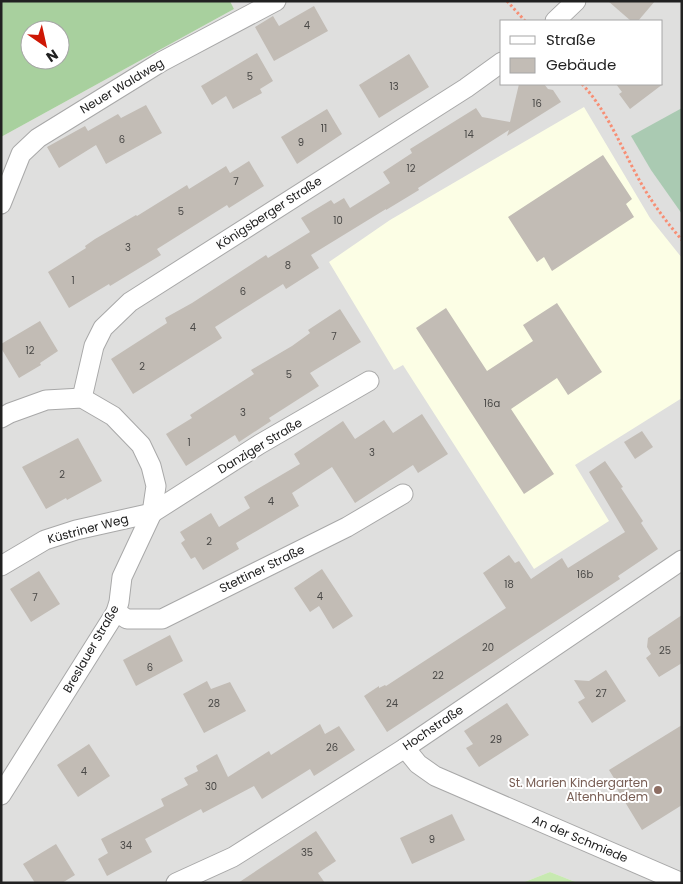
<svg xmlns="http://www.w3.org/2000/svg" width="683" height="884" viewBox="0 0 683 884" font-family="Poppins,sans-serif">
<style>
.residential{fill:#dfdfde;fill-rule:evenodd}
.education{fill:#fcfee5}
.grass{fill:#c7e9b1}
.forest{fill:#a8d09e;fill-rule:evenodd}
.cemetery{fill:#aacab2}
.building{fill:#c2bcb5}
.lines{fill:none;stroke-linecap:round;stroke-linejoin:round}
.street-casing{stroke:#a8a8a8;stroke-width:21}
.path{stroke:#f78e74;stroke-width:3;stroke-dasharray:2.5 2.5;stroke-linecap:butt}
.street{stroke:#fff;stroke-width:19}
.education-dot{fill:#8d6e63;stroke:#fff;stroke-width:2}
.labels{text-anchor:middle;stroke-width:4;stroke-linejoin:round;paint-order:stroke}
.number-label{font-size:10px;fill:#494846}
.street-label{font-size:12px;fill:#212121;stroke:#fff}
.education-label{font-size:12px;fill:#785e54;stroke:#fff;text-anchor:end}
</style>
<rect width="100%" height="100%" fill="#f1efe9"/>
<path class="residential" d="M230 1H682V883H578L550 872 522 883H1V137L234 9ZM502 21H662V84H502Z"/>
<polygon class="education" points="584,107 650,218 682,258 682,398 575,465 609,521 534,569 403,365 394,370 329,262 390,220"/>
<polygon class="grass" points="550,872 578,883 522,883"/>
<path class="forest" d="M1 1H230L234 9 1 137ZM30 30H60V60H30Z"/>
<polygon class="cemetery" points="682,108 682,214 651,170 631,136"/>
<g class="building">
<polygon points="608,1 655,1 638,21 631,21"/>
<polygon points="314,6 328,31 274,61 255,27 273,16 279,26"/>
<polygon points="257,53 273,81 260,89 262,93 233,109 226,96 212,105 201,86"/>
<polygon points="409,54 429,87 379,118 359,85"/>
<polygon points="519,84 544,84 548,89 553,90 561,102 507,136 509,130 418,188 419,190 386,210 386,209 311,255 319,268 286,289 283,284 215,327 222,338 133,394 111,359 167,323 165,318 192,303 266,255 268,258 310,232 301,218 331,200 334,204 344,198 350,208 390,183 383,172 412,153 410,149 476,108 482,117 510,122"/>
<polygon points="616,84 663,84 630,109 619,94 622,92"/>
<polygon points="146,105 162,133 106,164 96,145 59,168 47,147 85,126 88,131 118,114 121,118"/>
<polygon points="327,109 342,134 297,164 281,137"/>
<polygon points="603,155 632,199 626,204 634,217 552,271 544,257 537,262 508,217"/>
<polygon points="249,161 264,186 229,208 227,205 157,249 161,255 110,286 109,284 69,308 48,272 86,248 85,246 95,239 136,215 137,216 187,185 189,189 226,166 230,173"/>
<polygon points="557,303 602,372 568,395 557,378 511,409 554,474 524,494 416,328 446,308 487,371 533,341 523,325"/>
<polygon points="340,309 361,342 310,373 319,386 269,418 271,421 239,442 235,435 186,466 166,434 192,418 190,415 254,374 251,370 292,346 310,333 308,330"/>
<polygon points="40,321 58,351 40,363 41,365 19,378 1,348 1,344"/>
<polygon points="422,414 448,454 418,473 413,465 355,503 332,467 292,493 299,506 236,543 239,549 203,570 195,557 191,559 181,543 185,540 180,532 211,513 219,527 250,508 244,497 300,464 294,454 343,421 355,439 384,420 393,433"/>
<polygon points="642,431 653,447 635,459 624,442"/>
<polygon points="78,438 102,481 67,500 66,498 46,509 22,467"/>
<polygon points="605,461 623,487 621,488 643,521 641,523 658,549 618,576 620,579 387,732 364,696 379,686 379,688 385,685 386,686 506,608 483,573 509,555 515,563 519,561 531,579 562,558 568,568 625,532 589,472"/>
<polygon points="322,569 353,616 333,629 319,606 310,612 294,588"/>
<polygon points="39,571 60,604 31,622 10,589"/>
<polygon points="682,615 682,663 659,677 646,658 651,654 647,647 648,638"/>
<polygon points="170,635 183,661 136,686 123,660"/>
<polygon points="606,670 626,701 592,723 578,702 585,698 574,680 589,681"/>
<polygon points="207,681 211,689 230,682 246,711 204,733 183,694"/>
<polygon points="507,703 529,735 479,767 466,748 473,744 464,731"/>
<polygon points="320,724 325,734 339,726 355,750 314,776 310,769 262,799 254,786 203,813 201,809 145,839 152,852 107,876 98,859 108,853 101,839 164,806 161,799 188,785 184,778 198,771 196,766 217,754 228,777 269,751 271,755"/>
<polygon points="682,725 682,805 642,830 614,784 617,783 609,770"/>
<polygon points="89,744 110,776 78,797 57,765"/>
<polygon points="452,814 465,840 412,864 400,838"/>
<polygon points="316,831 336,861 318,873 325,883 238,883"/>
<polygon points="56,844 75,875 62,883 35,883 23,864"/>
</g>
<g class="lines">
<defs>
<g id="street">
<polyline points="555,21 576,1"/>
<polyline points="1,204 21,154 38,138 161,62 276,1"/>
<polyline points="82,398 94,346 103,328 130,302 466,88 502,62"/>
<polyline points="1,418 10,413 46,400 82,398 113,416 141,445 151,466 156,486 152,513 122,577 119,602 116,612 1,795"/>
<polyline points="1,566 45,540 76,530 152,513 260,444 369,381"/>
<polyline points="116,612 127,619 162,619 347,527 403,494"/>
<polyline points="405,748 418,764 435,776 682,883"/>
<polyline points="176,883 233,857 405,748 682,560"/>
</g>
</defs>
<use href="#street" class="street-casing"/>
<g class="path">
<polyline points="507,1 525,21"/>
<path d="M582 84C610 114 624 155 645 190 656 208 668 224 682 240"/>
</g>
<use href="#street" class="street"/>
</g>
<circle class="education-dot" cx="658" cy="790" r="5"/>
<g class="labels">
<g class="number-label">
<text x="307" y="29">4</text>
<text x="250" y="80">5</text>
<text x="394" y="90">13</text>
<text x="537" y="107">16</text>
<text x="324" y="132">11</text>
<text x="469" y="138">14</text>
<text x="122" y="143">6</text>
<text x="301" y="146">9</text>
<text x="411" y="172">12</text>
<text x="236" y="185">7</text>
<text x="181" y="215">5</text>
<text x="338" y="224">10</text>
<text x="128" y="251">3</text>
<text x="288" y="269">8</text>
<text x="73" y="284">1</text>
<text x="243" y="295">6</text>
<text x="193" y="331">4</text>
<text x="334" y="340">7</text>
<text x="30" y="354">12</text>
<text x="142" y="370">2</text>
<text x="289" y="378">5</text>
<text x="492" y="407">16a</text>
<text x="243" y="416">3</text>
<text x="189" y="446">1</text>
<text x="372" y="456">3</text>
<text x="62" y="478">2</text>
<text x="271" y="505">4</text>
<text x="209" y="545">2</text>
<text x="585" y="578">16b</text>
<text x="509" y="588">18</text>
<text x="320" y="600">4</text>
<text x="35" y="601">7</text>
<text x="488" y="651">20</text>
<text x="665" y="654">25</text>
<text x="150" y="671">6</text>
<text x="438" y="679">22</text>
<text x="601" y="697">27</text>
<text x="214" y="707">28</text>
<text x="392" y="707">24</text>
<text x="496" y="743">29</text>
<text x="332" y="751">26</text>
<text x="84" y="775">4</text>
<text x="211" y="790">30</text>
<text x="432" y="843">9</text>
<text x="126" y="849">34</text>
<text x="307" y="856">35</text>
</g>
<g class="street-label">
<text transform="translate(122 86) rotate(-31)" y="4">Neuer Waldweg</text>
<text transform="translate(269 213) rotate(-33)" y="4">Königsberger Straße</text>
<text transform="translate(260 446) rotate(-31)" y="4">Danziger Straße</text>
<text transform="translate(88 529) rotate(-15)" y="4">Küstriner Weg</text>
<text transform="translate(262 569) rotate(-26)" y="4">Stettiner Straße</text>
<text transform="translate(91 649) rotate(-60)" y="4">Breslauer Straße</text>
<text transform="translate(433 728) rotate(-34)" y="4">Hochstraße</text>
<text transform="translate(580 839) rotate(23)" y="4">An der Schmiede</text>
</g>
<g class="education-label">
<text x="648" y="787">St. Marien Kindergarten<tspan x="648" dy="14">Altenhundem</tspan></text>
</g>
</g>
<rect width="683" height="884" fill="none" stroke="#212121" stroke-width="5"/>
<rect x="500" y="20" width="162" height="65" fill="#ffffff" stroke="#a6a6a6"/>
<rect x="510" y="36" width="25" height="8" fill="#ffffff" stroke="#a6a6a6"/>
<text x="546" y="45" font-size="15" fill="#212121">Straße</text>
<rect x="510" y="58" width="25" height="15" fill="#c2bcb5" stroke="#a6a6a6"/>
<text x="546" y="70" font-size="15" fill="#212121">Gebäude</text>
<g transform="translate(45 45) rotate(146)"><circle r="24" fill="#ffffff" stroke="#a6a6a6"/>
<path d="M0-4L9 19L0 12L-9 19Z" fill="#ce1705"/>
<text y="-8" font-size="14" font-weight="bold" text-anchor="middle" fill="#212121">N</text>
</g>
</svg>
